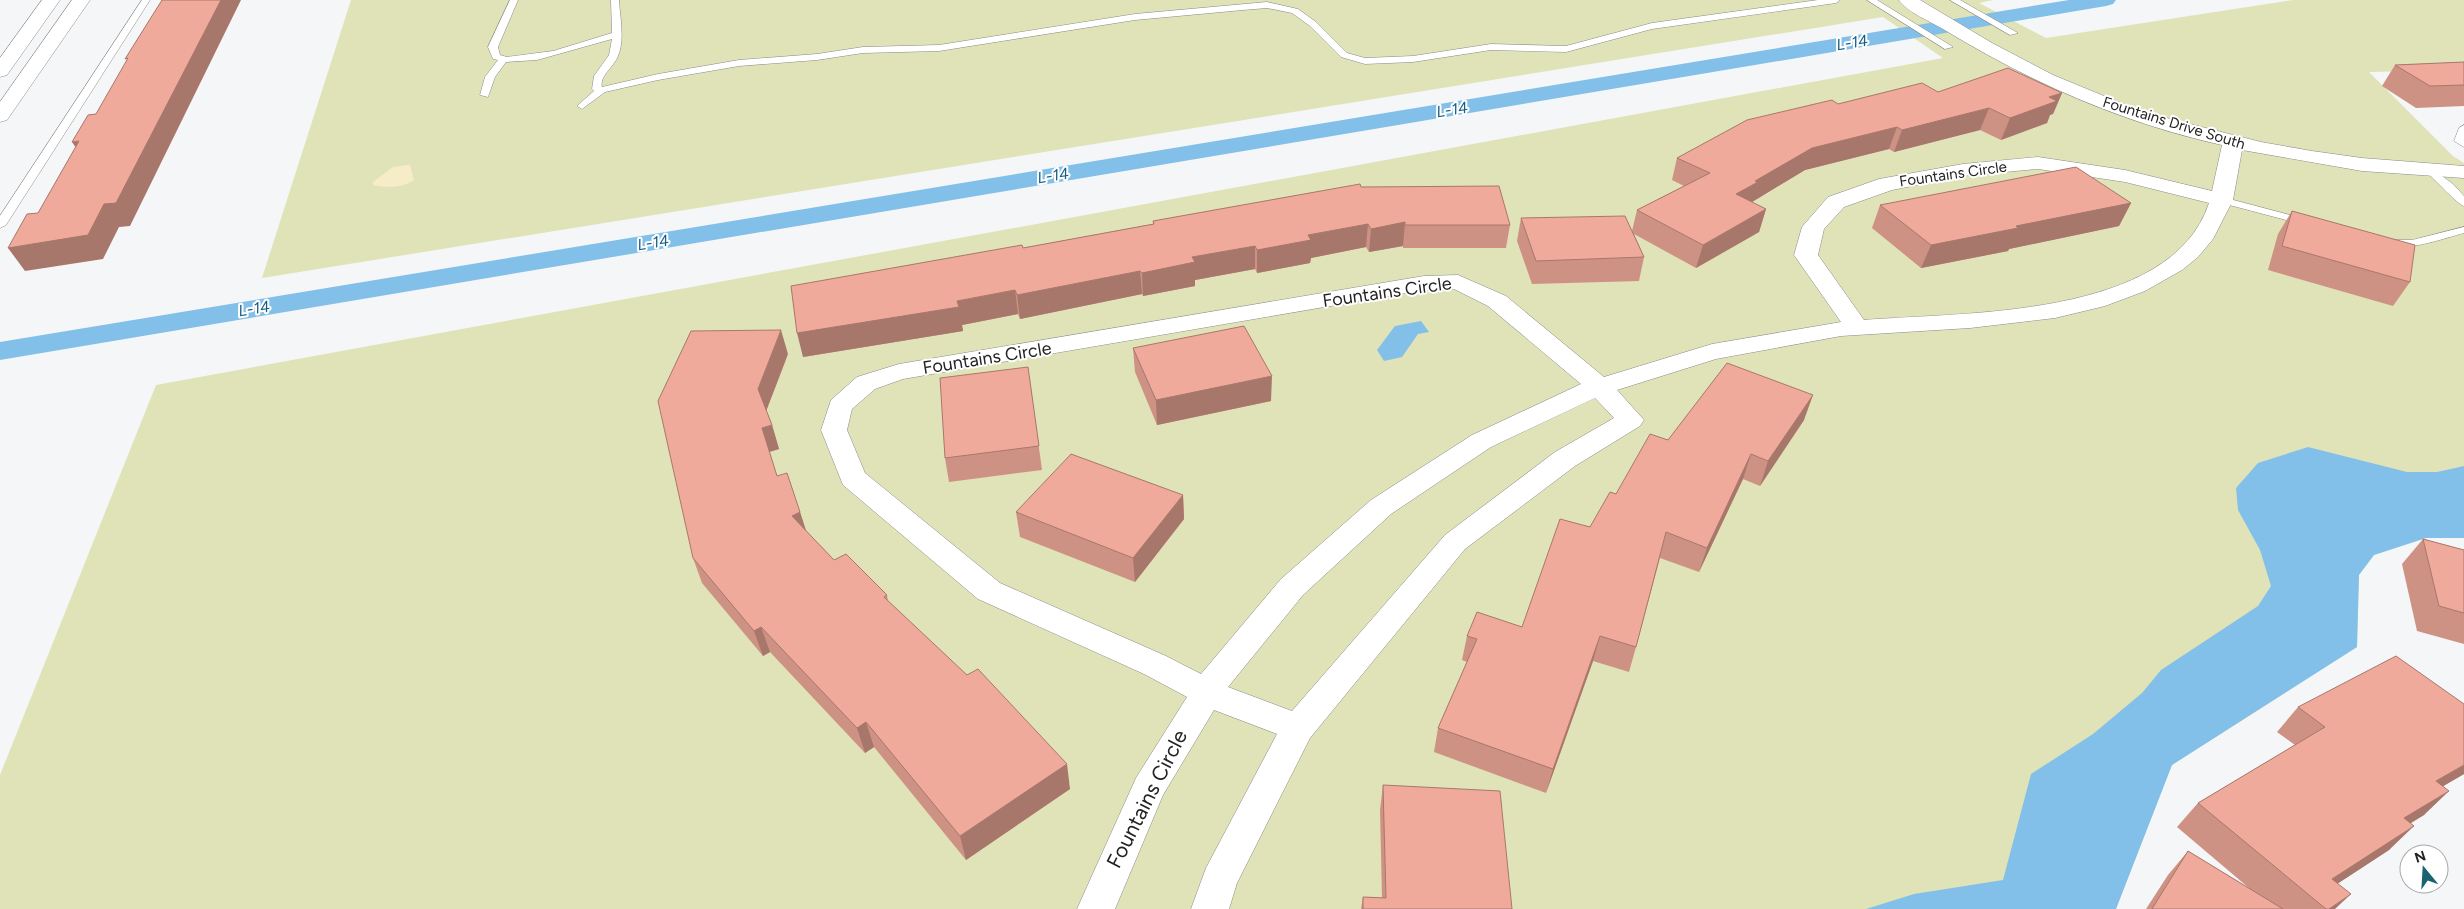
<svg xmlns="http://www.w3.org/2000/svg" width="2464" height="909" viewBox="0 0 2464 909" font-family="Figtree,sans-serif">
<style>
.green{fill:#dfe3b7}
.sand{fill:#f6ecc7}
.water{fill:#83c0e9}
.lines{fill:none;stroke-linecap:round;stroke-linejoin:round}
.canal{fill:#83c0e9;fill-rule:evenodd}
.service-casing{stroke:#89898a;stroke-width:1}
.minor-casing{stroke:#89898a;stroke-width:1}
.service{fill:#fff;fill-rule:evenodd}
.minor{fill:#fff;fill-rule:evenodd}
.wall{fill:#ce9285}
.shaded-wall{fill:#a8776c}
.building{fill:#f0aa9b;stroke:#a8776c}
.labels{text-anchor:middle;stroke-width:4;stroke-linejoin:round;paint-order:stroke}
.far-street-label{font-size:15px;fill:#232323;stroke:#fff}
.far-water-label{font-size:16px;font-style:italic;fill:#155d84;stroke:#fff}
.street-label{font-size:18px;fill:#232323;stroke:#fff}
.near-street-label{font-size:21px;fill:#232323;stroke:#fff}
</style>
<rect width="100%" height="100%" fill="#f5f6f7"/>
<polygon class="green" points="351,0 1993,0 1979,3 2046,38 2293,0 2464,0 2464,70 2369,72 2453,156 2464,163 2464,538 2426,538 2374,555 2359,575 2357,647 2172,765 2116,909 0,909 0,775 156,385 1943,58 1883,17 262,278"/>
<path class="sand" d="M407 165H410L414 180C403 188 386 188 373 185V182L393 167Z"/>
<g class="water">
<polygon points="1421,321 1429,332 1418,334 1402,357 1384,361 1377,350 1395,326"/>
<polygon points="2308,447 2407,472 2437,472 2464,466 2464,538 2426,538 2374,555 2359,575 2357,647 2172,765 2116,909 1866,909 1914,894 2003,880 2031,774 2093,734 2142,693 2161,670 2258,606 2271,586 2260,550 2238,510 2236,488 2258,463"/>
</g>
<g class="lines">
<polygon class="canal" points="2069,0 2116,0 2113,4 2106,6 0,360 0,342"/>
<defs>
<g id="service">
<polygon points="142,0 150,0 6,225 0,228 0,216"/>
<path d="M510 0H518L498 47 500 55 507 57 553 51 612 33 611 0H619C620 18 625 40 618 56 614 67 599 76 602 87L658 74 739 60 817 54 863 47 939 45 1135 14 1267 2 1298 9 1316 22 1347 53 1365 58 1413 56 1491 44 1566 46 1652 23 1818 0H1840L1836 3 1652 29 1566 52 1491 50 1413 62 1365 64 1341 57 1310 26 1292 13 1267 8 1243 10 1135 20 939 51 863 53 817 60 739 66 658 80 605 92 582 109 577 106 594 91 592 89 594 76 609 55 612 39 537 60 506 62 495 77 488 97 480 95 485 77 498 60 493 59 488 47Z"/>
<polygon points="1867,0 1877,0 1953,47 1945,49"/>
<polygon points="1950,0 1960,0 2018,33 2010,35"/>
<polygon points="2464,125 2464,147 2454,141 2459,128"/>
<path d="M2431 168 2453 184 2464 196V206C2458 205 2435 179 2427 173L2426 171Z"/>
<polygon points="2222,197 2309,220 2311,222 2305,225 2218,202 2217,200"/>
<path d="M2464 227V233C2448 237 2398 255 2386 243L2392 240H2412Z"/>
</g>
<g id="minor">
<polygon points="42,0 60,0 7,75 0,77 0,58"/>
<polygon points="72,0 90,0 7,120 0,122 0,102"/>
<path d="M1899 0H1920L1992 43 2053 75 2121 103 2170 119 2261 142 2312 151 2362 158 2464 166V178L2362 171 2242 150 2233 200 2213 239 2198 257 2182 270 2145 291 2105 306 2055 318 1970 328 1841 336 1716 359 1617 390 1644 420 1640 426 1575 466 1465 549 1310 738 1237 883 1229 909H1191L1206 868 1277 734 1214 710 1163 795 1115 909H1077L1136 778 1187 697 1144 674 978 599 843 485 821 430 831 400 857 377 899 364 1424 276 1458 275 1506 296 1604 377 1712 344 1841 322 1794 255 1802 227 1828 197 1879 179 1963 164 2038 157 2125 170 2212 191 2222 145C2122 123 2030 82 1943 29 1930 21 1908 13 1899 0ZM2038 169 2125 182 2209 203C2171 319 1962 312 1864 320L1818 255 1824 229 1844 207 1892 190 1963 176ZM1454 289 1488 306 1581 384 1472 435 1371 500 1281 579 1201 674 1166 656 1000 583 865 473 847 430 852 409 875 389 903 379 1424 290ZM1595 398 1614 418 1555 452 1445 535 1292 711 1228 687 1303 595 1391 514 1491 447Z"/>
</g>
</defs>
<use href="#service" class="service-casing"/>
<use href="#minor" class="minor-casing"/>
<use href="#service" class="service"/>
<use href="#minor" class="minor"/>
</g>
<g class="wall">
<polygon points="2464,62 2464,106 2416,108 2382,86 2395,65"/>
<polygon points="1938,92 2062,93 2053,114 2050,115 2047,123 2001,140 1980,130 1894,152 1889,149 1805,170 1752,202 1766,209 1759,232 1696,268 1634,234 1644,257 1639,281 1532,284 1517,241 1521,218 1632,231 1637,210 1684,186 1672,180 1677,158 1838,104"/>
<polygon points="1361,187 1510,225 1506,248 1403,248 1403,246 1369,252 1366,247 1311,258 1310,263 1257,273 1255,269 1195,280 1195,286 1143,296 1142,294 1020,319 1018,314 962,325 963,331 803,357 1023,248 1153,224 1153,221"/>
<polygon points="2131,203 2119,226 2009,249 2008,251 1921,268 1872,228 1880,205"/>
<polygon points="2292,211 2410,282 2393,306 2268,270 2278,234"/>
<polygon points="1133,348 1271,401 1157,425 1135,372"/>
<polygon points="788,354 766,411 772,425 779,449 769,452 777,476 800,512 806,531 834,560 887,595 888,601 1070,789 966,860 874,747 865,753 770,652 763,656 702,583 693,558"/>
<polygon points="1028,367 1042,470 949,482 945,458"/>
<polygon points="1804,420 1760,486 1743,479 1699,572 1660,558 1636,647 1629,672 1593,661 1546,793 1434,752 1438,728 1467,662 1462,660 1467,636 1522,627 1590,527 1616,494 1668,440"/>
<polygon points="1183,495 1184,519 1135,582 1020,537 1016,512"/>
<polygon points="2423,539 2464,550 2464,644 2417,631 2402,564"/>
<polygon points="2464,704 2464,774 2443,786 2424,815 2411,823 2389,850 2337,884 2335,909 2146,909 2168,875 2188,851 2249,888 2177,827 2198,803 2295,745 2277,732 2298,707"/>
<polygon points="1383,785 1512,909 1361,909 1363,897 1382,898 1380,810"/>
</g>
<g class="shaded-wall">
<polygon points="221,0 241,0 130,226 119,227 103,259 25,271 8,248"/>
<polygon points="2062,93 2053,114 2050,115 2047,123 2001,140 2010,118 2049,97"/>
<polygon points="1989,108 1980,130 1894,152 1902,130"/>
<polygon points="1897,127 1889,149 1805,170 1752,202 1751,205 1736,194 1755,181 1812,148"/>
<polygon points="79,141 87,164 72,142"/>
<polygon points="2131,203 2119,226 2009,249 2008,251 1921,268 1931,245 2016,226"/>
<polygon points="1766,209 1759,232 1696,268 1703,245"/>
<polygon points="1405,222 1403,246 1369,252 1371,229"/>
<polygon points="1368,224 1366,247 1311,258 1310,263 1257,273 1257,250 1308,235"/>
<polygon points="1255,246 1255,269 1195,280 1195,286 1143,296 1142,273 1192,257"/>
<polygon points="1140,271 1142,294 1020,319 1017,295"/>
<polygon points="1015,290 1018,314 962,325 963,331 803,357 797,333"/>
<polygon points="781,330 788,354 765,414 758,389"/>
<polygon points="1272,376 1271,401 1157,425 1156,400"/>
<polygon points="1813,395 1804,420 1760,486 1768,461"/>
<polygon points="772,425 779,449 769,452 762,428"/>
<polygon points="1751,454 1743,479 1699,572 1707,548"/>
<polygon points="1183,495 1184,519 1135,582 1133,558"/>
<polygon points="800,512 808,537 792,516"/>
<polygon points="761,627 770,652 763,656 754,631"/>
<polygon points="1600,636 1593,661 1546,793 1553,769"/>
<polygon points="866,722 874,747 865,753 857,728"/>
<polygon points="1067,764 1070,789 966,860 960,836"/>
<polygon points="2464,765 2464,774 2411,805 2436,781"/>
<polygon points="2449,791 2424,815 2379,842 2404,818"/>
<polygon points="2414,826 2389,850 2314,899 2332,879"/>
<polygon points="2351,894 2335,909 2329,909"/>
</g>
<g class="building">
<polygon points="162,0 221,0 116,203 104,204 88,235 8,248 27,214 38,213 79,141 72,142 88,115 96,114 128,58 125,59"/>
<polygon points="2464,62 2464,85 2430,86 2395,65"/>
<polygon points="2008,68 2062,93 2049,97 2057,101 2010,118 1989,108 1902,130 1897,127 1812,148 1755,181 1758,182 1736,194 1766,209 1703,245 1637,210 1710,173 1677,158 1747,120 1832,100 1838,104 1922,83 1938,92"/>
<polygon points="2076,167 2131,203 2016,226 2018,228 1931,245 1880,205"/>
<polygon points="1360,184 1361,187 1499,186 1510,225 1405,225 1405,222 1371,229 1368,224 1308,235 1311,240 1257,250 1255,246 1192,257 1195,262 1142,273 1140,271 1017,295 1015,290 957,301 959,307 797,333 791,286 1022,245 1023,248 1154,224 1153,221"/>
<polygon points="2292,211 2415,245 2410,282 2282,246"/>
<polygon points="1625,216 1644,257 1536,261 1521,218"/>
<polygon points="1244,326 1272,376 1156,400 1133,348"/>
<polygon points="781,330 758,389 772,425 762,428 777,476 787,473 800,512 792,516 834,560 846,554 887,595 884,597 967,675 978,669 1067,764 960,836 866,722 857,728 761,627 754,631 693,558 658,401 691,331"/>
<polygon points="1727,363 1813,395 1768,461 1751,454 1707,548 1666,532 1636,647 1600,636 1553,769 1438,728 1477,639 1467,636 1477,612 1522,627 1560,519 1590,527 1610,492 1616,494 1650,434 1668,440"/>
<polygon points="1028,367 1039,446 945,458 940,378"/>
<polygon points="1071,454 1183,495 1133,558 1016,512"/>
<polygon points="2423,539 2464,550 2464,613 2439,606"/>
<polygon points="2396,656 2464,704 2464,765 2436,781 2449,791 2404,818 2414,826 2332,879 2351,894 2329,909 2326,909 2198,803 2325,727 2298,707"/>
<polygon points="1383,785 1500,791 1512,909 1363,909 1363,897 1386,898"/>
<polygon points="2188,851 2283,909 2152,909"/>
</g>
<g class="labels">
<g class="far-street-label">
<text transform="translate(2174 123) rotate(17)" y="5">Fountains Drive South</text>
<text transform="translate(1953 174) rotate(-8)" y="5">Fountains Circle</text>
</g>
<g class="far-water-label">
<text transform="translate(1852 42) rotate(-9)" y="6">L-14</text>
<text transform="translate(1452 109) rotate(-9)" y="6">L-14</text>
<text transform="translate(1053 175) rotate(-9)" y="6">L-14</text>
<text transform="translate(653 242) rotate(-9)" y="6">L-14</text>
<text transform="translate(254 308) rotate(-9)" y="6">L-14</text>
</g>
<g class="street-label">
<text transform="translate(1387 292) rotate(-8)" y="6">Fountains Circle</text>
<text transform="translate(987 358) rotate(-9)" y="6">Fountains Circle</text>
</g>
<g class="near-street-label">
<text transform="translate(1147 799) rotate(-63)" y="7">Fountains Circle</text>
</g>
</g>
<g transform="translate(2424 869) rotate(342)"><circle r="24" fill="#ffffff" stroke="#a7a7a7"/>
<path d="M0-4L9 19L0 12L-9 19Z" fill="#19646f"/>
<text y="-8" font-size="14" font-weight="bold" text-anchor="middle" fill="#232323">N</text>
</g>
</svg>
